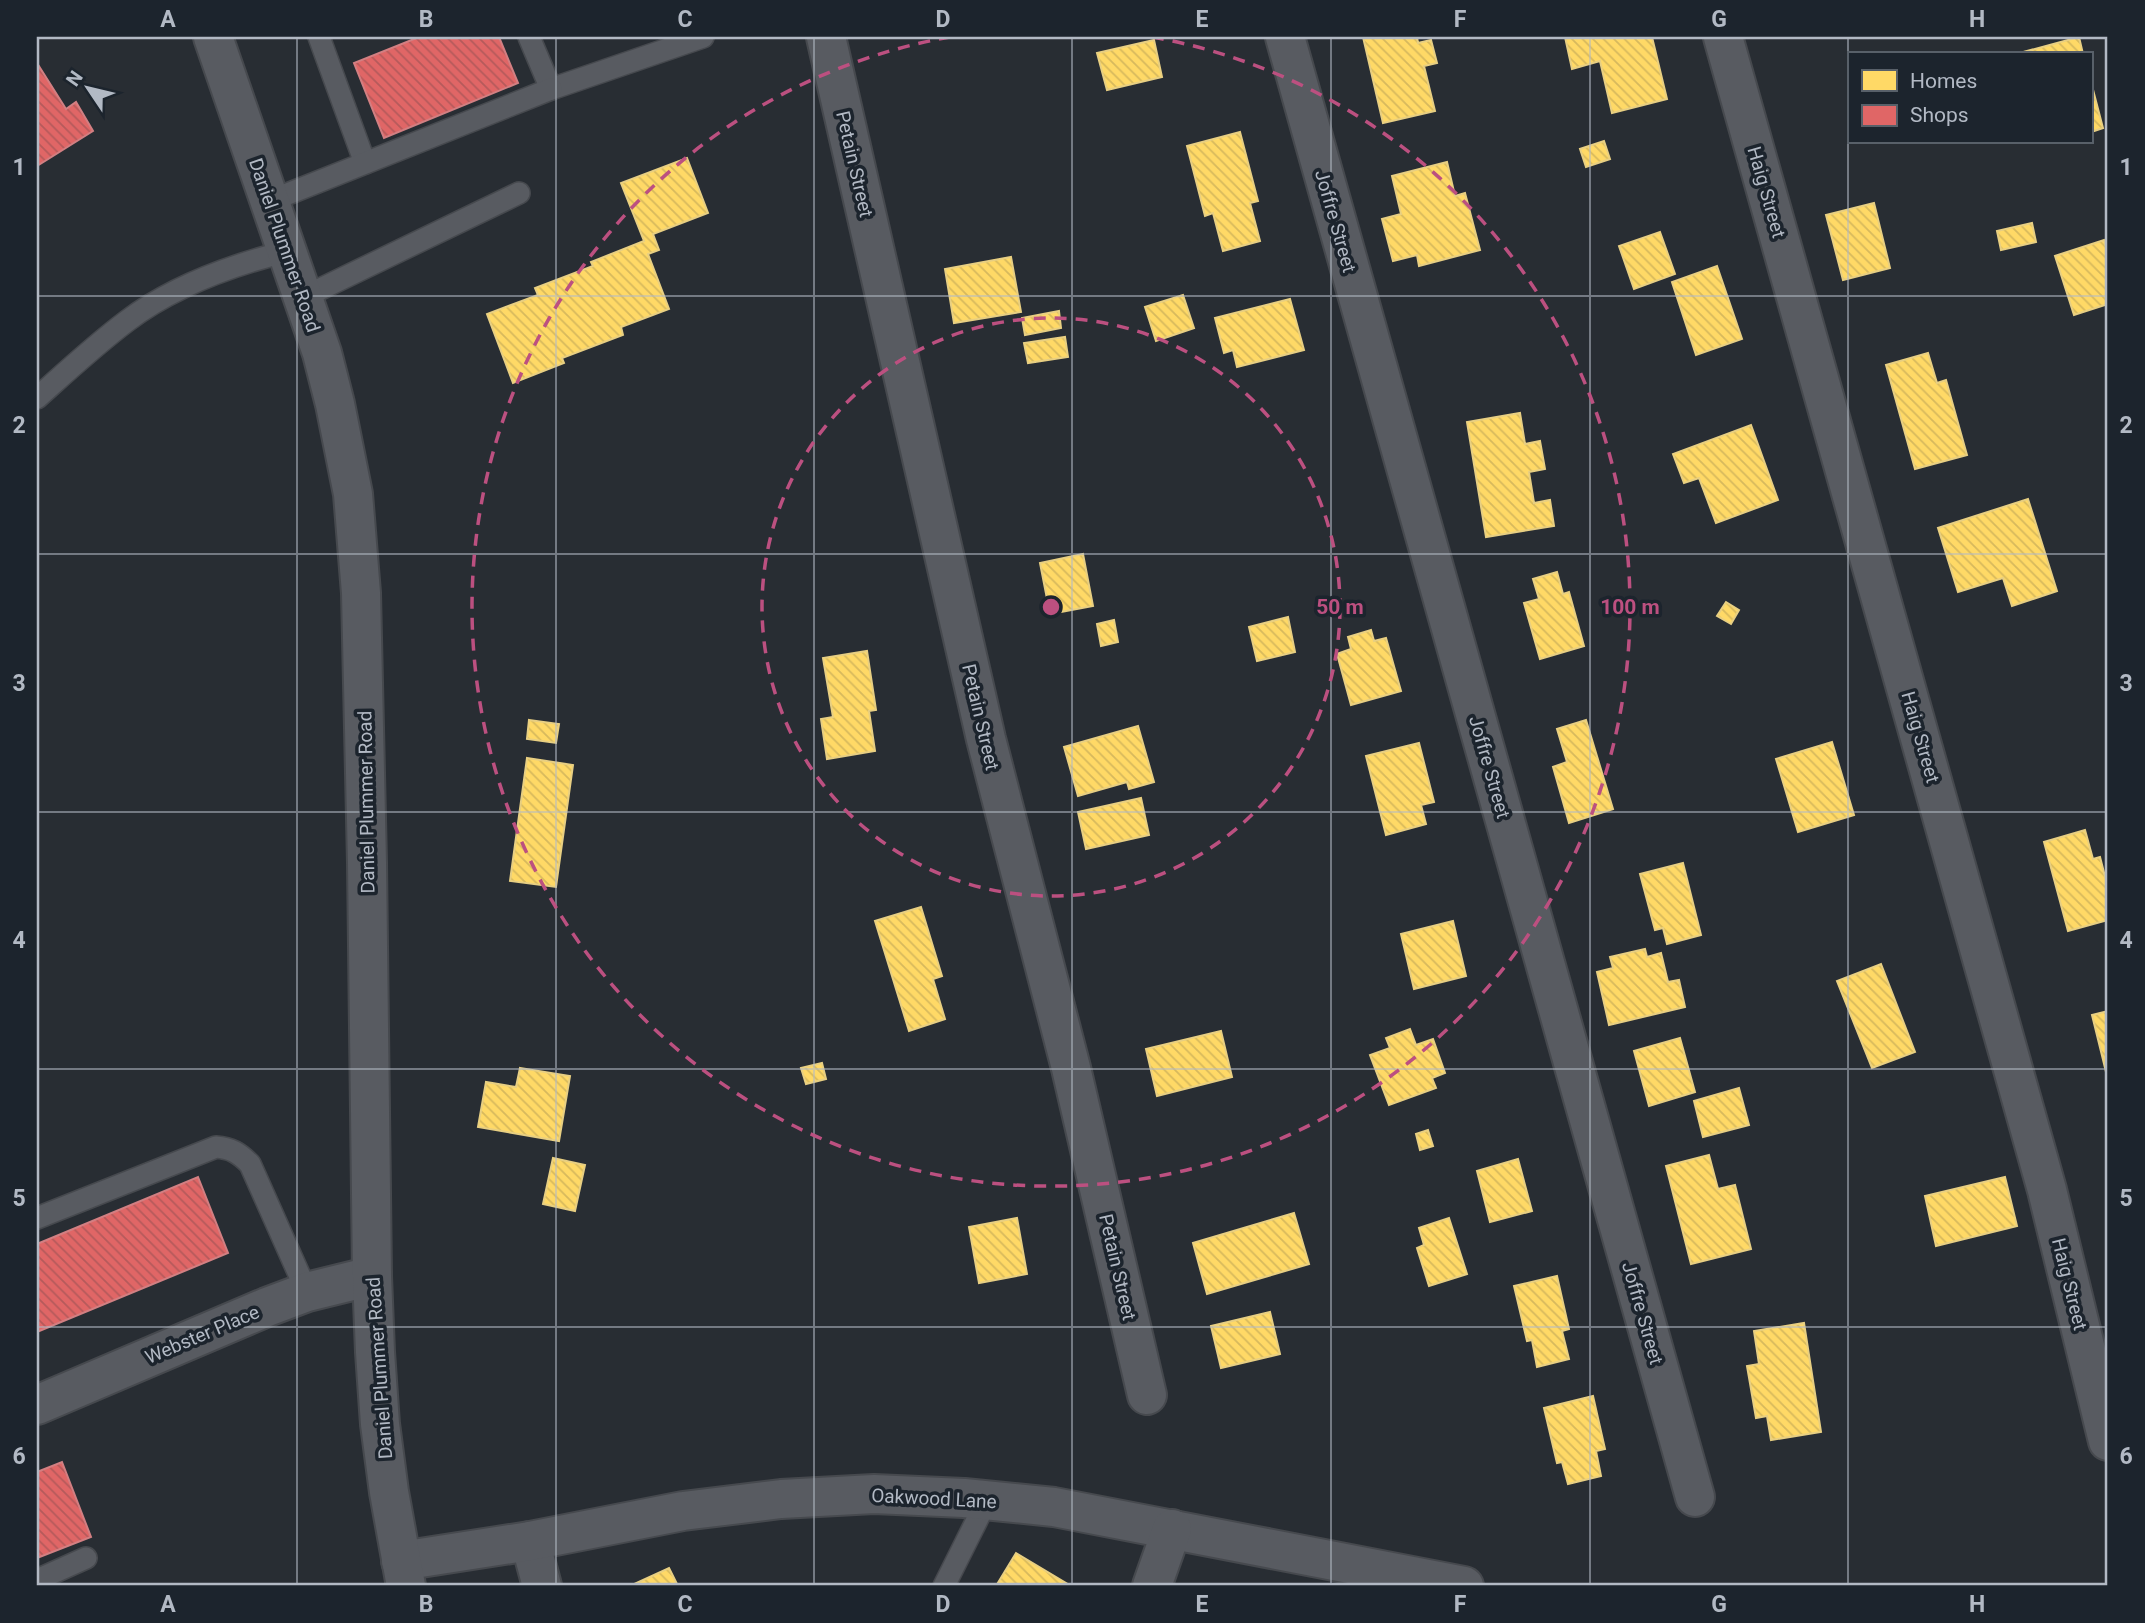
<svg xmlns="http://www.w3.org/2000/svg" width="2145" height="1623" viewBox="0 0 2145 1623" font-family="Roboto,sans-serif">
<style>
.homes{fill:url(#homes-back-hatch);stroke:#e8cf82;stroke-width:2}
.shops{fill:url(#shops-back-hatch);stroke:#d27f82;stroke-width:2}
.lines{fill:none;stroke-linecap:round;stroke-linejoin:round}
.service-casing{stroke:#46494e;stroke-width:24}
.minor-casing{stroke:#46494e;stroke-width:42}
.tertiary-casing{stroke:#46494e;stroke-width:42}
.service{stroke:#585b61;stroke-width:21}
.minor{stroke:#585b61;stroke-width:38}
.tertiary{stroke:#585b61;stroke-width:38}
.grid{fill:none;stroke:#b2b9c4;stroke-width:2;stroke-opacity:0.55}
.ring{fill:none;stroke:#bc5080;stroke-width:3.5;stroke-dasharray:12 9}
.labels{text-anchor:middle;stroke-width:7;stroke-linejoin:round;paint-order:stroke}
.street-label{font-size:19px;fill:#b2b9c4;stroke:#1c242d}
.centre{fill:#bc5080;stroke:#1c242d;stroke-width:3.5}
.ring-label{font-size:21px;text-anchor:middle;font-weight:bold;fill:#bc5080;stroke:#1c242d;stroke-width:7;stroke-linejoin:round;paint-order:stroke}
.neatline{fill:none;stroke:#b2b9c4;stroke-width:2.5}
.grid-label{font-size:23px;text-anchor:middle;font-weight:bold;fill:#b2b9c4}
</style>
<defs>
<pattern id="homes-back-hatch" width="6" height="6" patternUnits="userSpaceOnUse" patternTransform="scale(1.75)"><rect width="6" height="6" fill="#ffd966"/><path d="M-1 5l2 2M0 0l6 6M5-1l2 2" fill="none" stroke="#d7b95d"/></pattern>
<pattern id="shops-back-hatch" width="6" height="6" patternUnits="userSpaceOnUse" patternTransform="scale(1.75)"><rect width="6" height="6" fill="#e06666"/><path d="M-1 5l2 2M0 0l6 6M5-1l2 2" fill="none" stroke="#b55a5b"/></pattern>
</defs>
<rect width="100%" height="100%" fill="#282d33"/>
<g class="homes">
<polygon points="1363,37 1417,37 1418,43 1431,40 1437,63 1424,66 1435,111 1383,123"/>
<polygon points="1565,37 1652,37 1667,99 1612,113 1600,61 1572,69"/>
<polygon points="2079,37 2083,54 2016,54"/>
<polygon points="1154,40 1162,77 1107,90 1097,53"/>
<polygon points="2091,82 2103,128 2091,132"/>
<polygon points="1240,132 1258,201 1250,203 1260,241 1223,251 1213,213 1205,216 1187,146"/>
<polygon points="1604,141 1610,159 1586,167 1580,149"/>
<polygon points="687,158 708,213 653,234 659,250 648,254 669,309 621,327 623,335 562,358 564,363 513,383 487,314 538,295 535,288 593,266 591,262 644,241 621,183"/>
<polygon points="1447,162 1455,196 1465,193 1480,250 1419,266 1417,255 1393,261 1382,219 1401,214 1392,176"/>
<polygon points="1874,203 1890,268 1843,280 1826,215"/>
<polygon points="2032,223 2036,242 2001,250 1997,231"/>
<polygon points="1660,232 1675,274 1634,289 1619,246"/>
<polygon points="2104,240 2108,254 2108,304 2074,315 2055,256"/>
<polygon points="1011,257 1021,312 954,323 945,269"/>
<polygon points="1717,266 1742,339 1696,355 1672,282"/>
<polygon points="1183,295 1194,328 1156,341 1145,307"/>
<polygon points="1290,299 1304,350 1237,367 1233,350 1224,353 1215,318"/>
<polygon points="1059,311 1061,328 1025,335 1022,318"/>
<polygon points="1065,337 1068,357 1028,363 1024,343"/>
<polygon points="1928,353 1937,383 1946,380 1967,455 1915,469 1886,365"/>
<polygon points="1520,413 1525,444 1540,441 1545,469 1529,472 1534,503 1550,500 1554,526 1486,537 1467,422"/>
<polygon points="1751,425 1778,500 1716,523 1699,478 1684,483 1673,454"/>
<polygon points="2028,499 2057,591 2012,606 2003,578 1958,592 1938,528"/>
<polygon points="1083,554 1093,606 1050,614 1040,563"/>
<polygon points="1557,572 1563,594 1569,592 1584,646 1540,659 1524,603 1539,599 1533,579"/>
<polygon points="1726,602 1739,610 1731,624 1717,616"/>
<polygon points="1288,617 1295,652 1257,661 1249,627"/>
<polygon points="1114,620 1118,642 1101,646 1097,624"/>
<polygon points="1371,630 1374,641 1386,638 1401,691 1351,705 1337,654 1351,649 1348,637"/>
<polygon points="867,651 876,710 869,711 875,751 827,759 821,719 833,717 823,658"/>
<polygon points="529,720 559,724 556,743 527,739"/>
<polygon points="1586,720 1613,809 1569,823 1553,767 1567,762 1557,729"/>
<polygon points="1138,726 1154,782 1129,789 1127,782 1078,796 1064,747"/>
<polygon points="1832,742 1854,815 1798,832 1776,759"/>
<polygon points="1419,743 1434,802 1421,805 1426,824 1386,835 1366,756"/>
<polygon points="527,758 573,765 556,887 510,881"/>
<polygon points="1141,798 1149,835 1086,849 1078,812"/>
<polygon points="2085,830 2093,859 2100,857 2108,888 2108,920 2068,931 2044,842"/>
<polygon points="1683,863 1701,935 1667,944 1663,928 1655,930 1640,874"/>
<polygon points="921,907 942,976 933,979 945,1019 909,1031 875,921"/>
<polygon points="1453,921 1466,976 1414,989 1401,934"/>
<polygon points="1645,949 1647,957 1661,953 1668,982 1679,980 1685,1007 1609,1025 1597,972 1613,968 1610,957"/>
<polygon points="1881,964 1915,1052 1872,1068 1837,981"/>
<polygon points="2108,1011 2108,1080 2092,1015"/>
<polygon points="1410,1029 1416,1045 1433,1039 1445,1073 1432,1078 1436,1088 1389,1105 1370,1055 1390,1048 1386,1038"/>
<polygon points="1221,1031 1232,1077 1157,1096 1146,1049"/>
<polygon points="1680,1038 1695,1092 1649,1106 1634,1051"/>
<polygon points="822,1063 826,1079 806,1084 801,1068"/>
<polygon points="520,1068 570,1076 559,1141 478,1127 486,1082 516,1087"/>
<polygon points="1739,1088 1749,1125 1703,1137 1694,1101"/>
<polygon points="1428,1130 1433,1146 1420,1150 1416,1134"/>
<polygon points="1709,1155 1718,1189 1735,1185 1751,1249 1691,1264 1666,1166"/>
<polygon points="553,1158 585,1165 575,1211 543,1204"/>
<polygon points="1518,1159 1532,1211 1490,1222 1477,1171"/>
<polygon points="2005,1177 2017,1226 1936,1246 1925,1196"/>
<polygon points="1294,1213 1309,1264 1207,1294 1193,1243"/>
<polygon points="1017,1218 1027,1274 979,1283 969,1227"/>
<polygon points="1449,1218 1467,1274 1429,1286 1417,1248 1424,1245 1419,1228"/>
<polygon points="1557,1276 1569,1329 1562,1331 1569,1359 1537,1367 1532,1340 1527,1341 1514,1286"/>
<polygon points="1270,1312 1280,1354 1221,1368 1211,1326"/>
<polygon points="1804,1323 1821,1432 1771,1440 1767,1416 1756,1418 1747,1366 1759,1364 1754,1331"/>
<polygon points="1593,1396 1605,1449 1596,1451 1601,1476 1568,1484 1562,1462 1557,1463 1544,1408"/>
<polygon points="1016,1553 1071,1586 996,1586"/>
<polygon points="669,1568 678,1586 630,1586"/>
</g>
<g class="shops">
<polygon points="419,37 499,37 518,83 384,138 354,63"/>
<polygon points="37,63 66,109 76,102 93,131 37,166"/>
<polygon points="198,1177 228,1253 37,1332 37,1244"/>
<polygon points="62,1462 91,1537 37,1558 37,1472"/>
</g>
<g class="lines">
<defs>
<g id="service">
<polyline points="319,37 365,163"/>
<polyline points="529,37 551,89 703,37"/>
<polyline points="270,201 551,89"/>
<polyline points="304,297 519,193"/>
<path d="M37 398C66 372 95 345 127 321 173 286 232 265 288 251"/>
<path d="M37 1218 216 1147C231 1148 239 1153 250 1164L307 1292"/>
<polyline points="37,1580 86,1558"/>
<polyline points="944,1586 987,1500"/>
</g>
<g id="minor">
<polyline points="826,37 986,739 1071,1068 1147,1395"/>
<polyline points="1285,37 1695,1497"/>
<polyline points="1723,37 2047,1190 2108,1441"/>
<polyline points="37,1405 267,1307 307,1292 372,1276"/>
<polyline points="530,1541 542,1586"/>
<polyline points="401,1561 530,1541 683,1511 781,1499 874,1494 964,1498 1054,1507 1464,1586"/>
<polyline points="1152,1586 1172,1529"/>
</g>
<polyline id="tertiary" points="213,37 322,353 335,404 353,494 361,593 367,863 372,1276 375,1352 380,1424 389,1492 406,1586"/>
</defs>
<use href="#service" class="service-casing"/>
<use href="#minor" class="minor-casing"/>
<use href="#tertiary" class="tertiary-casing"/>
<use href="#service" class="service"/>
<use href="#minor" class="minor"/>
<use href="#tertiary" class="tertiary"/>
</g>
<path class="grid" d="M297 37V1586M556 37V1586M814 37V1586M1072 37V1586M1331 37V1586M1590 37V1586M1848 37V1586M37 296H2108M37 554H2108M37 812H2108M37 1069H2108M37 1327H2108"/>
<g class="ring">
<circle cx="1051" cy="607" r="289"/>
<path d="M1152 37A579 579 0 1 1 950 37"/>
</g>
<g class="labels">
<g class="street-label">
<text transform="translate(855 164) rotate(77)" y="7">Petain Street</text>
<text transform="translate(1767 192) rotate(74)" y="7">Haig Street</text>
<text transform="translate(1336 221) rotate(74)" y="7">Joffre Street</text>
<text transform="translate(285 245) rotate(71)" y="7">Daniel Plummer Road</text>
<text transform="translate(981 717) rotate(77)" y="7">Petain Street</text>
<text transform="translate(1921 737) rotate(74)" y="7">Haig Street</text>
<text transform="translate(1490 767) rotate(74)" y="7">Joffre Street</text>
<text transform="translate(366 802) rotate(-91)" y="7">Daniel Plummer Road</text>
<text transform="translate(1118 1267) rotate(77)" y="7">Petain Street</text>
<text transform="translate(2070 1284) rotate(76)" y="7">Haig Street</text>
<text transform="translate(1643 1313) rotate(74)" y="7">Joffre Street</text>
<text transform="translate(202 1334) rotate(-23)" y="7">Webster Place</text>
<text transform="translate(379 1368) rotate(-94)" y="7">Daniel Plummer Road</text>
<text transform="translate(934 1498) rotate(3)" y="7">Oakwood Lane</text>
</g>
</g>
<circle cx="1051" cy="607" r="10" class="centre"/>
<g class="ring-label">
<text x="1340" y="614">50 m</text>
<text x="1630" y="614">100 m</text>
</g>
<rect width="2145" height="1623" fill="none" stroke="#1c242d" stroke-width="77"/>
<rect x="1848" y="52" width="245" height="91" fill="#1c242d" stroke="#586069" stroke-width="2"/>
<rect x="1862" y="70" width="35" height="21" fill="#ffd966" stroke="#586069" stroke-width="2"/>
<text x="1910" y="88" font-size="21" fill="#b2b9c4">Homes</text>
<rect x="1862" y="105" width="35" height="21" fill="#e06666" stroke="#586069" stroke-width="2"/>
<text x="1910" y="122" font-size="21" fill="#b2b9c4">Shops</text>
<g transform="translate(88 88) rotate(305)" stroke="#1c242d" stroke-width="5" paint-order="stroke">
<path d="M0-5L12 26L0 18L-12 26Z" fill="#b2b9c4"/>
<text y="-10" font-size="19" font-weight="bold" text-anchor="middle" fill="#b2b9c4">N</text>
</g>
<rect x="38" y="38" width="2068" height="1546" class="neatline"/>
<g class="grid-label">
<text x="168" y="27">A</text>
<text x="426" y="27">B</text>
<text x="685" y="27">C</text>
<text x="943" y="27">D</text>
<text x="1202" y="27">E</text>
<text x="1460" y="27">F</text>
<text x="1719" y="27">G</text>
<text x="1977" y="27">H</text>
<text x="19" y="175">1</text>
<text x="2126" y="175">1</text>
<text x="19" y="433">2</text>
<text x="2126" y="433">2</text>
<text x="19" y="691">3</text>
<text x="2126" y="691">3</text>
<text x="19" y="948">4</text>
<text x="2126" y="948">4</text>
<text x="19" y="1206">5</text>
<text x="2126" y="1206">5</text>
<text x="19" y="1464">6</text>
<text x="2126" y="1464">6</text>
<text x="168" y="1612">A</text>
<text x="426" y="1612">B</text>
<text x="685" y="1612">C</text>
<text x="943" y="1612">D</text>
<text x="1202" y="1612">E</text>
<text x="1460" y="1612">F</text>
<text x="1719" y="1612">G</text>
<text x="1977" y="1612">H</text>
</g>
</svg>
